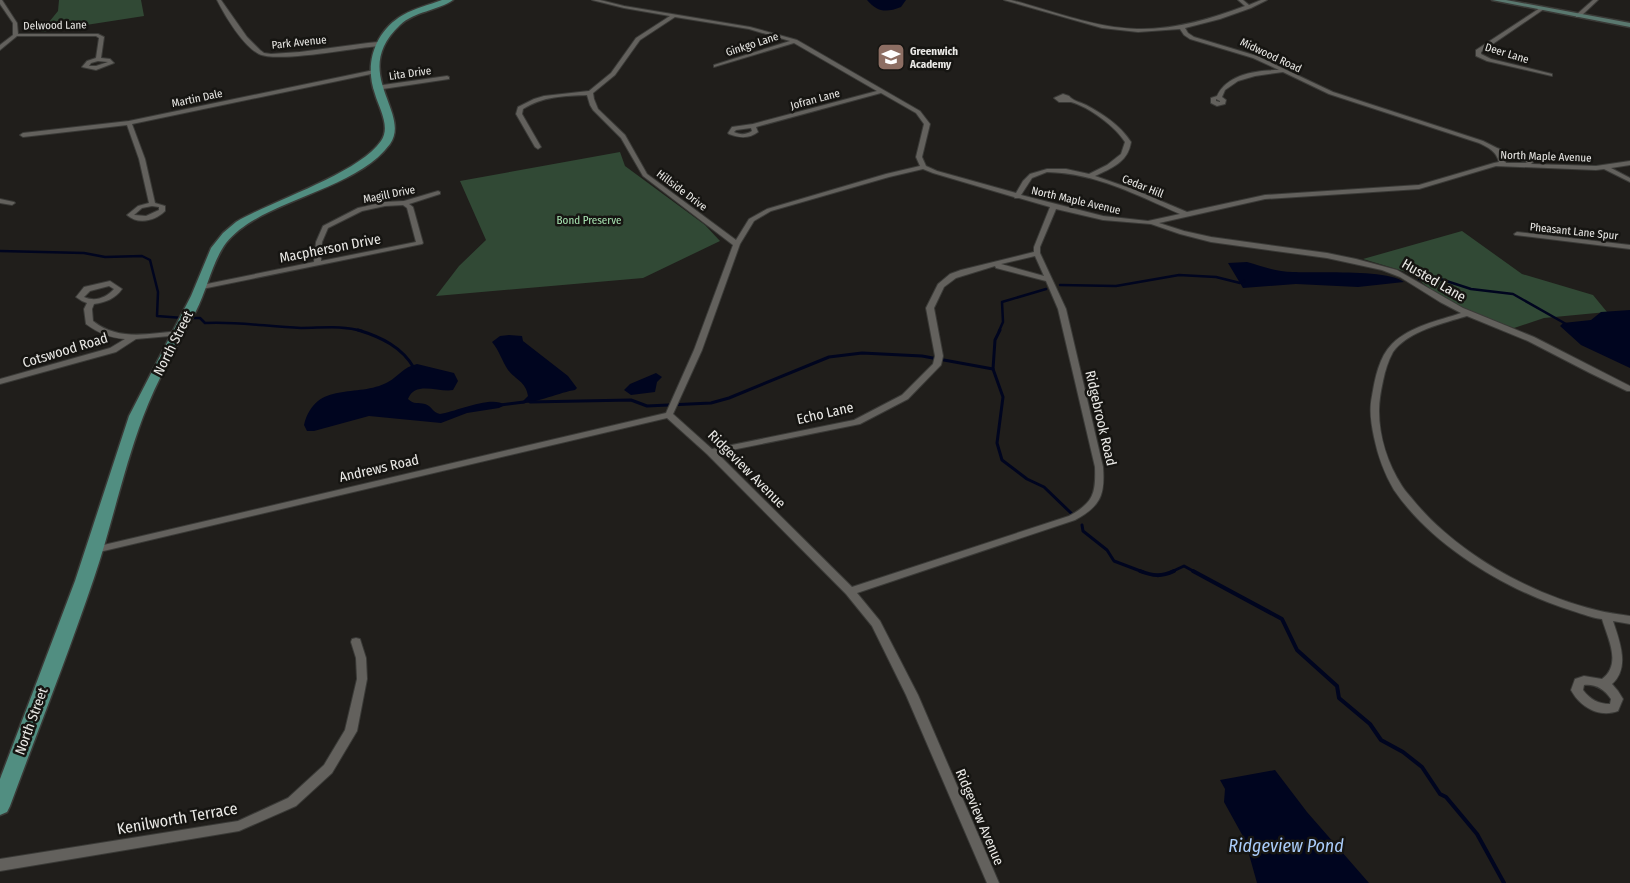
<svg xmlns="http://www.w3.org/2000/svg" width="1630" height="883" viewBox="0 0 1630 883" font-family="'Fira Sans Condensed',sans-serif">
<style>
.green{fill:#314935}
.water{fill:#00051f}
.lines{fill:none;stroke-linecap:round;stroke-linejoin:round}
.stream-far2{stroke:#00051f;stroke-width:2.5}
.stream-far1{stroke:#00051f;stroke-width:3}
.stream{stroke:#00051f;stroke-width:4}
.street-casing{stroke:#3a3a37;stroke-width:2}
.secondary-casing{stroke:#3a3a37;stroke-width:3}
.primary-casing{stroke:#3a3a37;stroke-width:3}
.street{fill:#63615d;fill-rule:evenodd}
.secondary{fill:#5a786f;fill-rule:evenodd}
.primary{fill:#518e81;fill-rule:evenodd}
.labels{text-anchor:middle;stroke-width:5;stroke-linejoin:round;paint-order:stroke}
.far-street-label{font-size:11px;fill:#eae9e6;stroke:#161512}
.far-poi-label{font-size:11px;font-weight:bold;fill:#eae9e6;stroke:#161512;text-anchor:start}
.far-park-label{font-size:11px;fill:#a8e4b2;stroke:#161512}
.street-label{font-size:14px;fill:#eae9e6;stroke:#161512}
.near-street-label{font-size:16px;fill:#eae9e6;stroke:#161512}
.near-water-label{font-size:18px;font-style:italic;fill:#aaccfa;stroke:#161512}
</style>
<rect width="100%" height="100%" fill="#201e1b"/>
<g class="green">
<polygon points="59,0 141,0 144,16 41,32 58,11"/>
<polygon points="620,152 625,166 705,225 720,241 643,278 436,296 459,266 486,240 460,181"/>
<polygon points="1462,231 1522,274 1593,295 1607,312 1544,318 1514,328 1468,311 1433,292 1416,277 1403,271 1363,259"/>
</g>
<g class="water">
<path d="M867 0H906L901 7C886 13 877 12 867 0Z"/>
<path d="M1247 262C1262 266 1276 272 1293 272 1316 273 1388 269 1404 282L1358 287 1296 284 1243 288 1228 263Z"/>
<polygon points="1630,310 1630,368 1581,345 1560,326 1563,323 1591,320 1601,312"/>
<path d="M509 335 522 336 523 341 568 376 577 388 575 390C561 392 530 405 521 403L528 396C526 382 516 380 508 370 502 361 499 350 492 342L500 336Z"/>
<path d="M417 364 454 373 458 381 453 390C440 393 415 380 408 399 414 405 418 402 425 404 432 406 433 413 440 414 456 412 491 395 505 405L499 408 467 413 441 423 369 416 314 431H307L304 425C316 379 357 399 388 382 399 376 403 367 417 364Z"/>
<polygon points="656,373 662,377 657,382 655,392 631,395 624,390 630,384"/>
<polygon points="1275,770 1307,812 1369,883 1257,883 1245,840 1224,802 1225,789 1220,780"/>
</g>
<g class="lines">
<g class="stream-far2">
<polyline points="0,251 84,253 105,257 142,256 150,260 158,292 157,316 183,318"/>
<polyline points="1419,279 1434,277 1471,289 1513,294 1566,324"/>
<polyline points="1060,285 1116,286 1179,275 1216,277 1240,283 1244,281"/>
<path d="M189 318H200L205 323C237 321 269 327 301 328 322 328 342 325 362 331"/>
<polyline points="999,331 1003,322 1002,302 1046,289"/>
</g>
<g class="stream-far1">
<path d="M358 330C381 337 402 347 414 368"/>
<polyline points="1000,330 995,340 993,369 1003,397 997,443 1002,460 1027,479 1044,487 1071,513"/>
<polyline points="530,402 631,400 647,406 711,403 729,398 829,357 862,353 922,356 993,369"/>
<polyline points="500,405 524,402"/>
<polyline points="1082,525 1083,531 1107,550 1114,561 1143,572"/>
<polyline points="1171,572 1184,566 1195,572"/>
</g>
<g class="stream">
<path d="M1140 571C1153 576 1161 577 1174 571"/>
<polyline points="1193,571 1282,619 1297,650 1337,686 1339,698 1370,724 1381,740 1403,752 1422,767 1440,794 1446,797 1477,834 1504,883"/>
</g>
<defs>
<g id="street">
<path d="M0 0H2L17 23 18 34H98L104 37 101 58 110 59 114 63 96 70 82 67 87 61 96 58 99 38 96 36H17L0 50V45L13 35V23L0 4ZM98 61 108 62 96 66H89L91 63Z"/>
<path d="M217 0H221L247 37 260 50 264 53 271 54 300 52 368 43 378 42 381 44 378 46C354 48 278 63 259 54 243 46 225 16 217 0Z"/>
<path d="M592 0H600L624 6 750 27 797 40 920 111 930 124 922 157 926 166 937 171 1016 193 1023 181 1030 174 1047 169H1066L1089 174 1107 165 1121 154 1125 142C1115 126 1089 107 1071 102 1067 102 1063 102 1059 102L1054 98 1063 94 1069 96C1073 101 1080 102 1086 105 1103 114 1120 125 1131 142 1128 162 1112 168 1095 176L1135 190 1187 212 1265 195 1419 185 1494 163 1499 162C1496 151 1489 148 1479 143L1329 94 1283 72 1255 76 1238 81 1225 90 1222 97 1226 100 1225 104 1217 106 1211 103V98L1217 96C1227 74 1257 70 1279 70L1253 58 1190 39 1184 35 1180 29 1138 32 1102 28 1004 0H1011C1052 11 1095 28 1137 29 1174 30 1211 19 1245 6L1238 0H1243L1249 5 1261 0H1267L1251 8 1220 19 1185 28 1188 33 1194 37 1257 56 1333 92 1483 141 1497 148 1532 161 1533 162 1531 164 1596 166 1630 161V165L1611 168 1630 178V182L1604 169 1596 170 1496 166 1419 189 1265 199 1159 223 1184 231 1211 237 1327 253 1356 259 1397 270 1463 308 1534 337 1630 386V391H1627L1590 373 1528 341 1467 316C1444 323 1408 331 1393 352 1388 361 1385 371 1383 381 1381 390 1379 400 1379 411 1379 437 1388 464 1402 486 1405 491 1410 496 1414 501 1457 553 1530 594 1596 610 1607 613 1619 614 1630 616V624L1613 621C1620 642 1630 668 1612 684L1618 691 1623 699 1618 711C1599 718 1580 707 1571 690L1575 679 1584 676 1602 679C1622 664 1608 639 1602 619 1592 618 1583 614 1573 611 1508 591 1433 547 1394 490 1384 473 1378 456 1374 437 1371 423 1369 410 1372 396 1375 378 1379 357 1392 344 1410 326 1438 321 1461 313L1440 302 1400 277 1382 270 1327 258 1211 242 1180 234 1151 224 1103 220 1056 209 1040 247V253L1066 309 1103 467C1105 495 1101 506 1075 520L857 593 880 621 918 695 999 883H987L906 695 872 626 846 594 707 454 667 418 95 553 92 552 90 550 92 548 95 547 666 413 694 350 733 245 643 176 621 138 593 110 590 105 587 95C565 96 543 96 523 109L522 114 541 147 538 149 535 147 516 114 518 107 534 99 544 96 589 91 611 73 636 38 670 16 624 8ZM675 17 749 29 790 41 714 65V67L794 43 877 91 753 124 732 127 728 133 729 134C739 138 749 139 758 132L756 127 881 93 916 113 924 124 916 157 920 166 886 174 767 209 749 219 736 240 647 174 625 135 598 109 594 99 593 93 615 75 640 40ZM1216 99 1220 101V102L1216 101ZM751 128 752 131C746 135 740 135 734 132L736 130ZM1502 154 1528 163H1506ZM923 169 933 173 1014 197 1015 198H1019L1050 207 1034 247V252L961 270 950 274 938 284 926 308 935 356 933 364 902 395 854 420 712 449 673 414 702 350 740 244 754 221 771 211 889 177ZM1047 172C1095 173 1137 195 1180 214L1148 221 1103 216 1021 195 1032 178ZM1035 256 1044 276 1001 264ZM995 266 996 268 1046 281 1058 309 1095 467C1096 494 1093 503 1069 516L852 587 717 453 860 424 908 399 941 365 943 356 934 308 944 287 956 278ZM1584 685C1596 684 1604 689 1611 699L1610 704C1598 704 1590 699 1583 690Z"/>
<polygon points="1593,0 1598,0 1580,17 1576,17 1576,15"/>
<polygon points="1540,8 1544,9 1481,52 1481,54 1491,59 1552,74 1552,76 1487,61 1476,56 1476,50"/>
<path d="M374 70 377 72 376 73 132 124 145 159 155 203 165 206V211C155 221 138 225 127 215L138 206 149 203 139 159 127 125 23 137 20 135 23 133 129 121ZM152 206 159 207V210L146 216 134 215 142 208Z"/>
<polygon points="447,76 449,77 449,79 376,90 373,88 376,86"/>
<path d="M438 191 440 192V194L409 204 413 207 423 243 422 244 202 289 198 287 202 285 314 262 316 242 323 226 358 208 385 202 404 201ZM403 205 407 208 416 242 321 261 322 242 328 228 362 211 385 206Z"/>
<polygon points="0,199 14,202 15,203 12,205 0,203"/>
<polygon points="1517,232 1630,245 1630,249 1515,235 1514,234"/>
<path d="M110 281 122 289C115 299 106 302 94 304L92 309 93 321C118 341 148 334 178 331L182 333 181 335 136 339 116 352 0 384V379L110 348 125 339C110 338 98 333 86 324L84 309 87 303 82 301 76 297 84 287ZM109 286 114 289C106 298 95 302 84 297L90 291Z"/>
<polygon points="356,638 360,639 366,658 367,679 357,731 332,773 296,806 239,831 0,871 0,859 238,821 288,798 324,765 345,730 357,679 356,658 351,642 352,639"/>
</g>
<polygon id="secondary" points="1492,0 1506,0 1630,23 1630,27"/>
<path id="primary" d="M442 0H453C437 11 415 11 400 25 349 73 412 112 390 144 355 192 261 199 226 243 212 262 207 290 196 311 177 345 157 380 143 417 123 470 112 525 94 578 68 655 38 730 10 806L7 812 0 815V779L75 581 129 416 191 296 211 248 223 233 236 222C273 200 358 174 381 141 391 127 379 108 375 94 364 64 375 31 403 15 415 8 429 5 442 0Z"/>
</defs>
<use href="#street" class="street-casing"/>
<use href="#secondary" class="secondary-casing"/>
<use href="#primary" class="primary-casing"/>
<use href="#street" class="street"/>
<use href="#secondary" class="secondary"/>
<use href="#primary" class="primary"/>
</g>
<defs>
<symbol id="school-square" viewBox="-11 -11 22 22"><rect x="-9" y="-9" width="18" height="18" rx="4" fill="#8d6e63" stroke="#161512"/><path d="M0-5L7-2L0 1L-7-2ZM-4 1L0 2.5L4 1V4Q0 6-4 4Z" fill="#fff"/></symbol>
</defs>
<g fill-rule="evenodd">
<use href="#school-square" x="875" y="41" width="32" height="32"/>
</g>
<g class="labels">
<g class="far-street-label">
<text transform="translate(55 25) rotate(-1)" y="4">Delwood Lane</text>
<text transform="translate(299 42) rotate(-6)" y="4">Park Avenue</text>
<text transform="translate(752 44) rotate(-18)" y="4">Ginkgo Lane</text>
<text transform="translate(1507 53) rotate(17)" y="4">Deer Lane</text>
<text transform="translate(1271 55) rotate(25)" y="4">Midwood Road</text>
<text transform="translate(410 73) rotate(-8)" y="4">Lita Drive</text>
<text transform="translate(197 98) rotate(-12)" y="4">Martin Dale</text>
<text transform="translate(815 99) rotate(-15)" y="4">Jofran Lane</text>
<text transform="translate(1546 156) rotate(2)" y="4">North Maple Avenue</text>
<text transform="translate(1143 186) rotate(22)" y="4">Cedar Hill</text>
<text transform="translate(682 190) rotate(37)" y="4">Hillside Drive</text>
<text transform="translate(389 194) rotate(-11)" y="4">Magill Drive</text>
<text transform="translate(1076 200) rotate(13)" y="4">North Maple Avenue</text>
<text transform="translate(1574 231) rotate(6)" y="4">Pheasant Lane Spur</text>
</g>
<g class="far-poi-label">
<text x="910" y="55">Greenwich<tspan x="910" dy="13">Academy</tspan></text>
</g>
<g class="far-park-label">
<text x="589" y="224">Bond Preserve</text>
</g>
<g class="street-label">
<text transform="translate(330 248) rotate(-11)" y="5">Macpherson Drive</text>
<text transform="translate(1434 280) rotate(30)" y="5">Husted Lane</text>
<text transform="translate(173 343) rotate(-63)" y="5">North Street</text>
<text transform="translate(65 350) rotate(-17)" y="5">Cotswood Road</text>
<text transform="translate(825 413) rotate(-13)" y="5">Echo Lane</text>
<text transform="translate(1101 418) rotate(77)" y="5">Ridgebrook Road</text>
<text transform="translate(379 468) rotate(-13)" y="5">Andrews Road</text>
<text transform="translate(747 469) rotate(45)" y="5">Ridgeview Avenue</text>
<text transform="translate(31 721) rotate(-70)" y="5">North Street</text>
<text transform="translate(980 817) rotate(67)" y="5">Ridgeview Avenue</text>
</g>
<g class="near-street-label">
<text transform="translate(177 818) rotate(-10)" y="6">Kenilworth Terrace</text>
</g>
<g class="near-water-label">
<text x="1286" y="852">Ridgeview Pond</text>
</g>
</g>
</svg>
